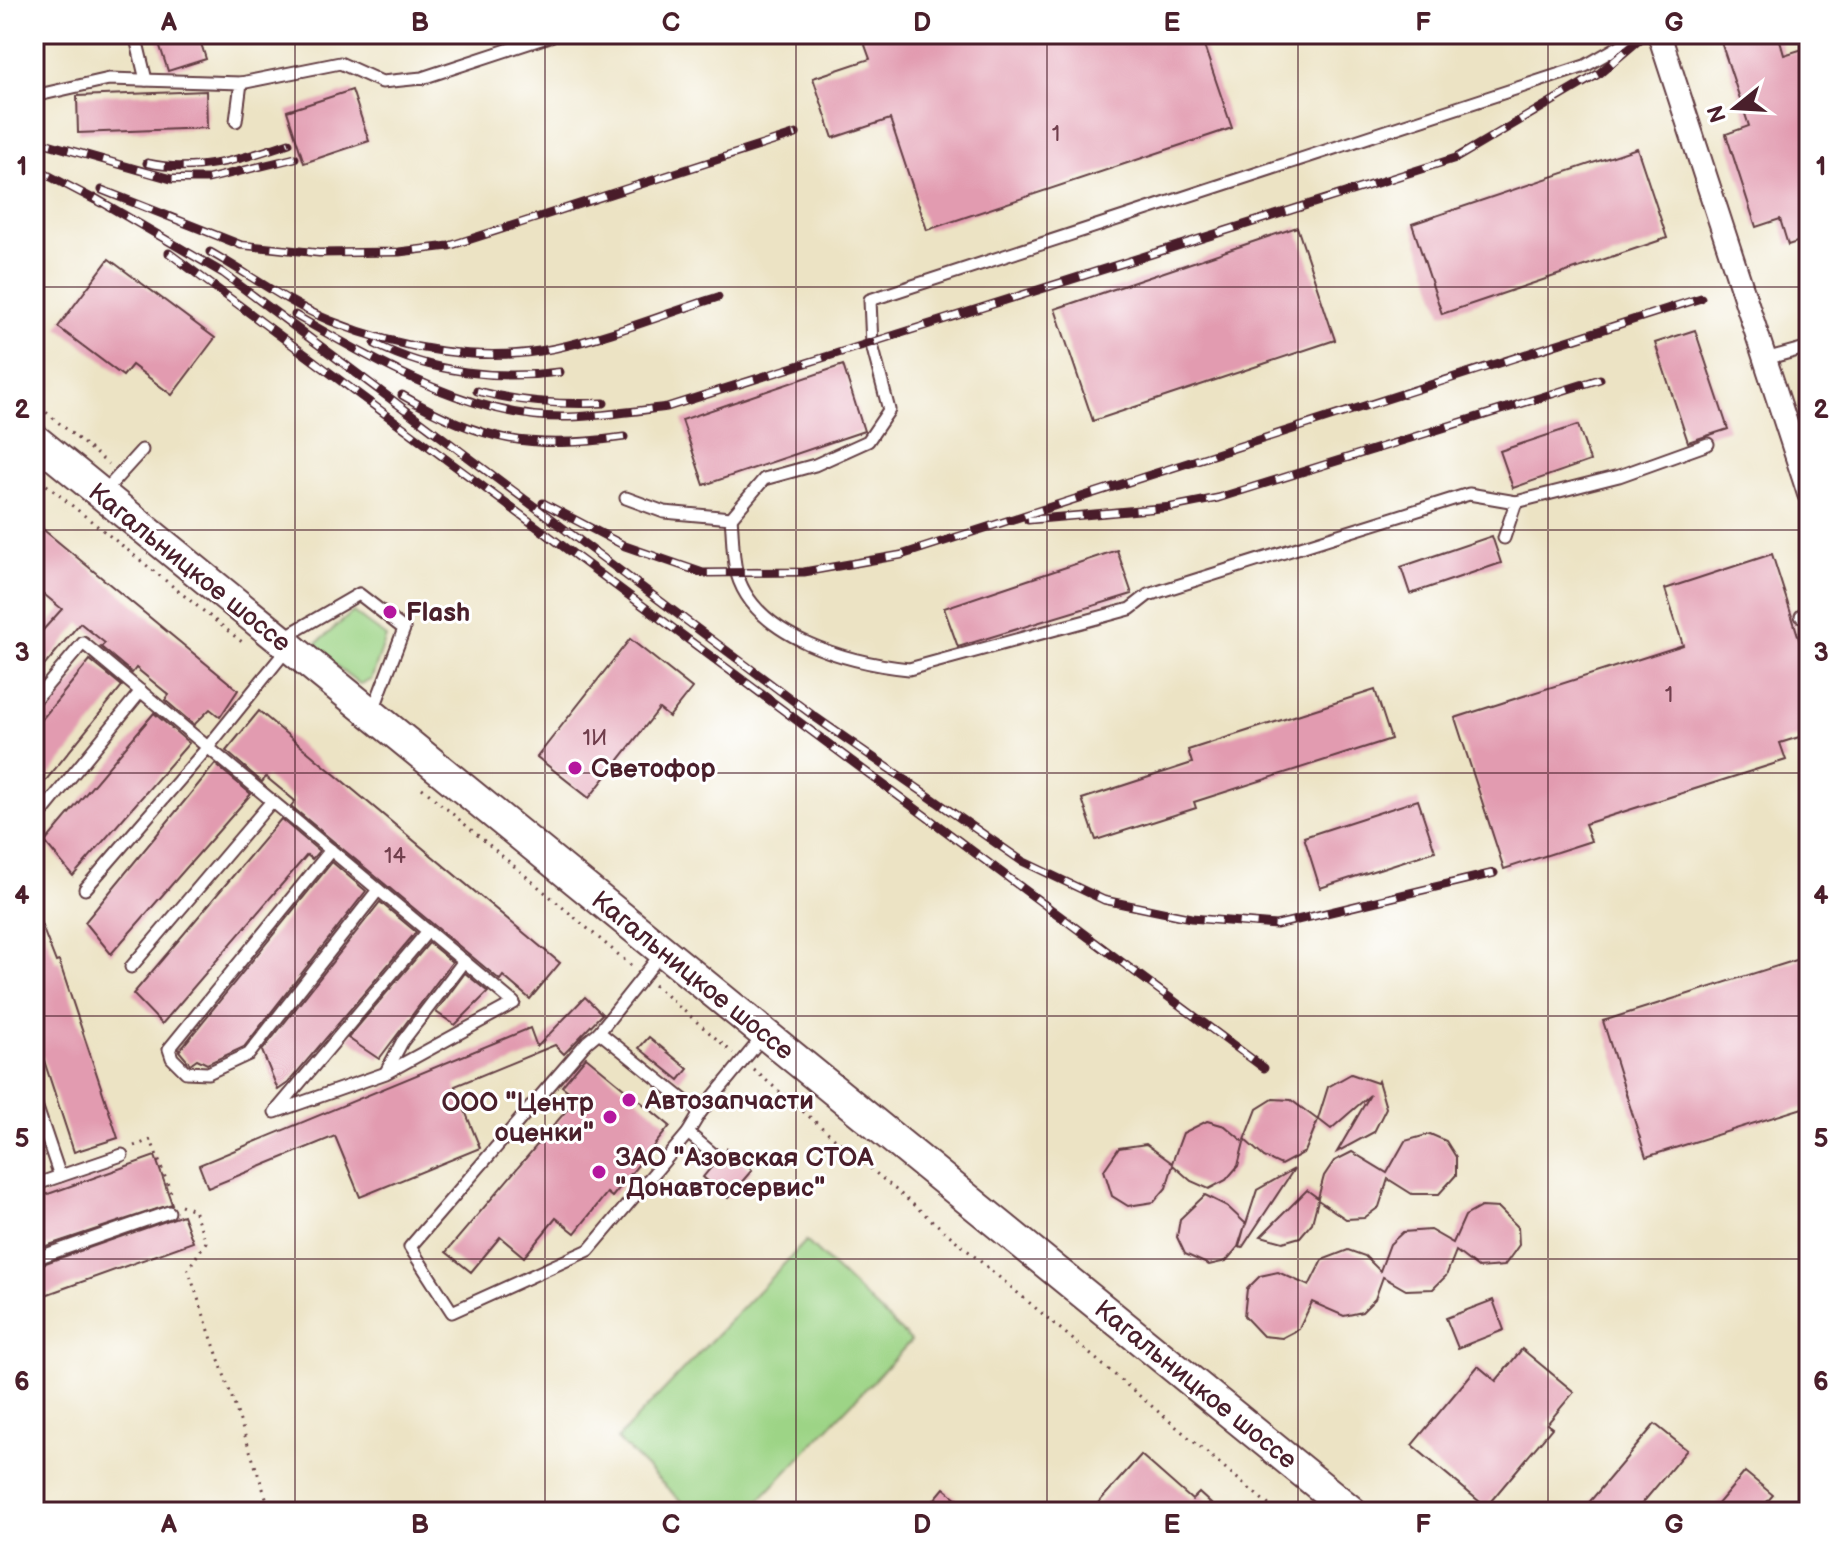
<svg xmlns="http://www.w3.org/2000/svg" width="1843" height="1546" viewBox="0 0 1843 1546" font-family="'Balsamiq Sans',sans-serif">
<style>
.green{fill:#9dd486;stroke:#747a58;stroke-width:2}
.building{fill:#e29bb0}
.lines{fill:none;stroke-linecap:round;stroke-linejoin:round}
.lane-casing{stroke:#623c42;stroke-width:15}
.street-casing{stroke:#623c42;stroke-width:26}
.secondary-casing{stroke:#623c42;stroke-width:34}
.path{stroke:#623c42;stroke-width:3;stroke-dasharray:2 6;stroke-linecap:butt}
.lane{stroke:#fff;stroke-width:11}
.street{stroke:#fff;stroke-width:22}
.secondary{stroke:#fff;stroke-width:30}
.rail-casing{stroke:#4a1f2b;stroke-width:9}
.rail{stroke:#fff;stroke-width:6;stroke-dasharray:18;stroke-linecap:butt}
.grid{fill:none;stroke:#4a1f2b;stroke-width:2;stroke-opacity:0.55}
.poi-dot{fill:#b5179e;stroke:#fff;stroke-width:3}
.labels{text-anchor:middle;stroke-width:6;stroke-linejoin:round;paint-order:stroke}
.number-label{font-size:22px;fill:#703e4c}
.street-label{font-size:26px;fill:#4a1f2b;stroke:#fff}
.poi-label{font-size:26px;font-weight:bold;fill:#4a1f2b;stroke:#fff;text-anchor:start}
.neatline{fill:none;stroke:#4a1f2b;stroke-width:3}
.grid-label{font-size:26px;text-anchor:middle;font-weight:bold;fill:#4a1f2b}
</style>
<rect width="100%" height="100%" fill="#fff"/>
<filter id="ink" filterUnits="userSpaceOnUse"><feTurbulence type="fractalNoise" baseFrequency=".0125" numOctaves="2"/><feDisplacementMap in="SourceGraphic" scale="16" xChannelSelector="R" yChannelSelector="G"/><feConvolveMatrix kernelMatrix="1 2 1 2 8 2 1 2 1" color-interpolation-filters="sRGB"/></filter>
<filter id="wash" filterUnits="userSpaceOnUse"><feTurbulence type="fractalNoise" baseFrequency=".006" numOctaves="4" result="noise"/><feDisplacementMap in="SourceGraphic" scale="32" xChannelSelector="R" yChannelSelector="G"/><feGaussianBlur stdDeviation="1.8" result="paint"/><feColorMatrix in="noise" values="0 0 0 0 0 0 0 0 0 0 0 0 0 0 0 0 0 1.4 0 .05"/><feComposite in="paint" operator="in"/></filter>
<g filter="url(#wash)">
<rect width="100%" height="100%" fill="#ece3c4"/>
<g class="green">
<polygon points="353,612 386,637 371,680 360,684 317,651 317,643"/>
<polygon points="806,1241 911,1341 748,1512 692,1512 617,1439"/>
</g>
<g id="blocks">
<g class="building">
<polygon points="156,34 198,34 206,59 168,71"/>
<polygon points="861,34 1200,34 1232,128 927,230 890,119 833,138 813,78 870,59"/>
<polygon points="1736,34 1778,34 1784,55 1809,47 1809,238 1788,245 1780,219 1756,227 1726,134 1749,126 1720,39"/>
<polygon points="352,90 369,141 304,163 287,111"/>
<polygon points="206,91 207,128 78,133 77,96"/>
<polygon points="1637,148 1667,238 1442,314 1412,224"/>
<polygon points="1297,227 1335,340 1093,421 1055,309"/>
<polygon points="109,259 215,338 172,395 132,365 123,376 58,327"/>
<polygon points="1695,330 1728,429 1688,442 1655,343"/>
<polygon points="843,365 864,431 704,485 682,420"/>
<polygon points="1578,425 1590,461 1513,488 1500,451"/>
<polygon points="34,522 238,690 220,717 210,709 194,725 165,700 169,695 136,668 132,673 101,647 105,643 80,623 34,678 34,622 43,630 62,609 34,586"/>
<polygon points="1492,536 1501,563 1410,594 1401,567"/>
<polygon points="1117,550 1132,594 958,647 944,608"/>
<polygon points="1772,554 1809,670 1809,734 1780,743 1786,760 1585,824 1591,841 1504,869 1455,718 1683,645 1665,589"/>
<polygon points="630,639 692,688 669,717 659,709 589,798 537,757"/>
<polygon points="90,660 122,686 34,795 34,729"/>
<polygon points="1375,690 1391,739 1194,802 1196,808 1096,840 1082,799 1192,763 1188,750"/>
<polygon points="259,711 560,963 530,999 503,976 500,980 291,806 295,801 266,777 262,782 226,751"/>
<polygon points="154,713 189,743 73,876 45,842"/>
<polygon points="215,764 251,794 111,954 85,922"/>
<polygon points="1418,800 1435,851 1320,888 1304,837"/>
<polygon points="281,819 319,851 312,859 307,855 162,1024 133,994"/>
<polygon points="332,862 366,891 244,1047 207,1064 197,1059 190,1064 179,1051"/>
<polygon points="380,902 416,932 288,1083 278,1090 262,1051"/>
<polygon points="34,906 56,962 59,961 118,1138 74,1152 34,1030"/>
<polygon points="429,943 452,962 379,1059 348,1038"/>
<polygon points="1809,956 1809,1106 1646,1157 1603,1021"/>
<polygon points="465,973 488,992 455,1025 436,1012"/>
<polygon points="585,997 602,1014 564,1054 555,1045 455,1086 480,1148 360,1197 335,1136 208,1188 199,1165 530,1028 537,1047"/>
<polygon points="649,1037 688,1069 679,1080 639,1048"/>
<polygon points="586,1057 670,1126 612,1197 607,1193 575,1233 556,1218 524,1257 500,1237 471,1272 446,1252 577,1098 562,1086"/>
<polygon points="1351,1074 1377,1083 1378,1081 1386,1108 1374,1132 1337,1152 1370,1095 1331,1129 1318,1119 1328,1087"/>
<polygon points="1273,1099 1291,1100 1318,1120 1305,1152 1281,1165 1264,1157 1245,1140 1257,1109"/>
<polygon points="1207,1121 1225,1126 1244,1142 1238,1166 1226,1180 1209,1189 1191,1181 1173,1165 1166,1188 1154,1202 1128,1206 1112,1196 1104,1170 1119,1148 1146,1144 1172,1163 1183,1133"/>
<polygon points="1430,1134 1446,1141 1456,1157 1456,1175 1439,1194 1412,1194 1388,1179 1379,1207 1364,1218 1346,1219 1318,1200 1312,1223 1300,1237 1283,1242 1261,1236 1307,1190 1318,1198 1324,1176 1334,1161 1352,1152 1387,1173 1405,1141"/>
<polygon points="727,1149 752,1170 728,1198 703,1177 713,1165 725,1165"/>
<polygon points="155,1156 172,1204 34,1250 34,1199"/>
<polygon points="1294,1169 1242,1248 1239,1247 1245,1225 1238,1247 1226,1261 1209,1265 1185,1254 1177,1237 1180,1219 1205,1195 1227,1206 1246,1224 1257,1190"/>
<polygon points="1481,1207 1499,1208 1518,1227 1519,1245 1504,1266 1478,1268 1456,1251 1446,1276 1433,1289 1406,1290 1383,1277 1375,1299 1362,1312 1344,1316 1312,1302 1299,1329 1282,1338 1263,1336 1244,1316 1247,1289 1260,1276 1278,1272 1309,1286 1322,1260 1348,1250 1365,1256 1380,1271 1390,1244 1403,1232 1430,1230 1453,1243 1465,1216"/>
<polygon points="183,1215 193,1242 34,1299 34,1267"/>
<polygon points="1493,1300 1504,1330 1458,1348 1446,1318"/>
<polygon points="1522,1349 1574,1392 1547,1424 1552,1428 1486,1507 1412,1445 1478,1366 1496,1381"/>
<polygon points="1655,1424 1687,1450 1635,1512 1581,1512"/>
<polygon points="1141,1455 1192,1500 1199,1493 1220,1512 1090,1512"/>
<polygon points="1745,1472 1773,1495 1758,1512 1711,1512"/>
<polygon points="944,1488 972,1512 924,1512"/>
</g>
</g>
</g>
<g filter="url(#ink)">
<use href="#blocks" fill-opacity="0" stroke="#623c42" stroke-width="2"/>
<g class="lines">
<defs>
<g id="lane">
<polyline points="135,34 146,80"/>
<polyline points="241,83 340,63 382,82 422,78 556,34"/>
<polyline points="34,96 109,79 241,83 236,121"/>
<polyline points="1765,359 1809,347"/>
<polyline points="102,494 142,450"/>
<path d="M626 498 664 512 731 518C733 535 732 557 737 574 756 639 851 663 909 669L1130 609 1148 595 1469 494 1516 502 1504 538"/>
<polyline points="1516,502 1619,476 1708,444"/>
<polyline points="731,518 764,479 815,465 868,441 889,410 872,345 870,300 1585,66 1641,34"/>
<polyline points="1801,616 1809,610"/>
<polyline points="283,638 359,594 404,629 372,713"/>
<polyline points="34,701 83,643 514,1003 386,1073 275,1112 428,931"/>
<polyline points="43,811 141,691"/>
<polyline points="331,850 169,1049 172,1058 186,1072 208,1073 249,1054 378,890"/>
<polyline points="85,889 208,747 288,648"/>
<polyline points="661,954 599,1032 700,1113 765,1034"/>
<polyline points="131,967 272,801"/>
<polyline points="599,1032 587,1042 410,1247 452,1312 589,1250 688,1133 700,1113"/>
<polyline points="386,1072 402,1042 464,961"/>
<polyline points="34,1099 60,1176"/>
<polyline points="688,1133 719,1159"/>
<polyline points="34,1185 122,1155"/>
<polyline points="34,1259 169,1212"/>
</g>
<polyline id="street" points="1659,34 1809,494"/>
<polyline id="secondary" points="34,439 1352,1512"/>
</defs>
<use href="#lane" class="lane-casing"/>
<use href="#street" class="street-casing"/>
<use href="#secondary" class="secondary-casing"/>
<g class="path">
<polyline points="34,402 108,464"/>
<polyline points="34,475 242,642"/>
<polyline points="422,788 633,967"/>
<polyline points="654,985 733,1053"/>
<polyline points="754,1070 1277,1512"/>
<polyline points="134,1146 151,1140 173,1198"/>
<polyline points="181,1205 194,1210 206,1242 188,1269 271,1512"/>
</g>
<use href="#lane" class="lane"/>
<use href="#street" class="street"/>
<use href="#secondary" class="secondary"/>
<defs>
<g id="rail">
<polyline points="34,140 171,179 208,179 295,158"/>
<path d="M147 163C195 174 243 159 289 143"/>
<polyline points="34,168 101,203"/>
<polyline points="102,190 241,245 319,253 399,252 449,246 796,134"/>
<polyline points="95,198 223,273 815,717 1022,861 1104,900 1191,918 1276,925 1494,873"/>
<path d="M210 252C249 274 289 304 331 321 400 349 483 364 556 348 611 336 665 314 718 297"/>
<polyline points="169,253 1264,1068"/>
<path d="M295 315C375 361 474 420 569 417 602 416 635 411 667 407L1456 158 1600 73 1646 34"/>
<path d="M375 344C432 373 498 380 560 372"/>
<path d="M477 391C519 402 561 405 604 403"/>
<path d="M402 395C482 442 532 450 624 437"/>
<polyline points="543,503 625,546 703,573 804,572 901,555 1701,298"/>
<polyline points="1028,520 1172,507 1218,498 1600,379"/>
</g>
</defs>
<use href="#rail" class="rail-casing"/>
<use href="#rail" class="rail"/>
</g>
</g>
<path class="grid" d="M295 34V1512M545 34V1512M796 34V1512M1047 34V1512M1298 34V1512M1548 34V1512M34 287H1809M34 530H1809M34 773H1809M34 1016H1809M34 1259H1809"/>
<g class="poi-dot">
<circle cx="390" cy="612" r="8"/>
<circle cx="575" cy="768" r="8"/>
<circle cx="629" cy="1100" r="8"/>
<circle cx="610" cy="1117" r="8"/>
<circle cx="599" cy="1172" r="8"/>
</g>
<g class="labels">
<g class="number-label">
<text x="1056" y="141">1</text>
<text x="1669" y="702">1</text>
<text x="595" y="745">1И</text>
<text x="395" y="863">14</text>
</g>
<g class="street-label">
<text transform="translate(190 567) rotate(39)" y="9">Кагальницкое шоссе</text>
<text transform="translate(693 975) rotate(39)" y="9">Кагальницкое шоссе</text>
<text transform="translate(1196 1384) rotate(39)" y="9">Кагальницкое шоссе</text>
</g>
<g class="poi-label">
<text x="406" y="621">Flash</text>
<text x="591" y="777">Светофор</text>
<text x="645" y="1109">Автозапчасти</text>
<text x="594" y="1111" text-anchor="end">ООО "Центр<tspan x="594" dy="30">оценки"</tspan></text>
<text x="615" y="1166">ЗАО "Азовская СТОА<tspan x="615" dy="30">"Донавтосервис"</tspan></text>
</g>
</g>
<rect width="1843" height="1546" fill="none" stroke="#fff" stroke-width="88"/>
<g transform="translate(1735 108) rotate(252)" stroke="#ffffff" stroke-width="6" paint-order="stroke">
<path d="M0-6L14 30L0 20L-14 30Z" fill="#4a1f2b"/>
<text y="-12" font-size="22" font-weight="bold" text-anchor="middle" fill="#4a1f2b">N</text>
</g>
<rect x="44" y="44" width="1755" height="1458" class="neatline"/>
<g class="grid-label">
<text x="169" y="31">A</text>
<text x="420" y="31">B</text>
<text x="671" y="31">C</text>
<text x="922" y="31">D</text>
<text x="1172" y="31">E</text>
<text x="1423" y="31">F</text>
<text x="1674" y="31">G</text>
<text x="22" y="175">1</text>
<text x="1821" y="175">1</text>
<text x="22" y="418">2</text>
<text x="1821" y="418">2</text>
<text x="22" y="661">3</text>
<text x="1821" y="661">3</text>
<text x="22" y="904">4</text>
<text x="1821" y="904">4</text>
<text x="22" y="1147">5</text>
<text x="1821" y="1147">5</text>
<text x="22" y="1390">6</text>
<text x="1821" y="1390">6</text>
<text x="169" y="1533">A</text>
<text x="420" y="1533">B</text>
<text x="671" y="1533">C</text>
<text x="922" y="1533">D</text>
<text x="1172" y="1533">E</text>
<text x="1423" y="1533">F</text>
<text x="1674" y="1533">G</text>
</g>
</svg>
